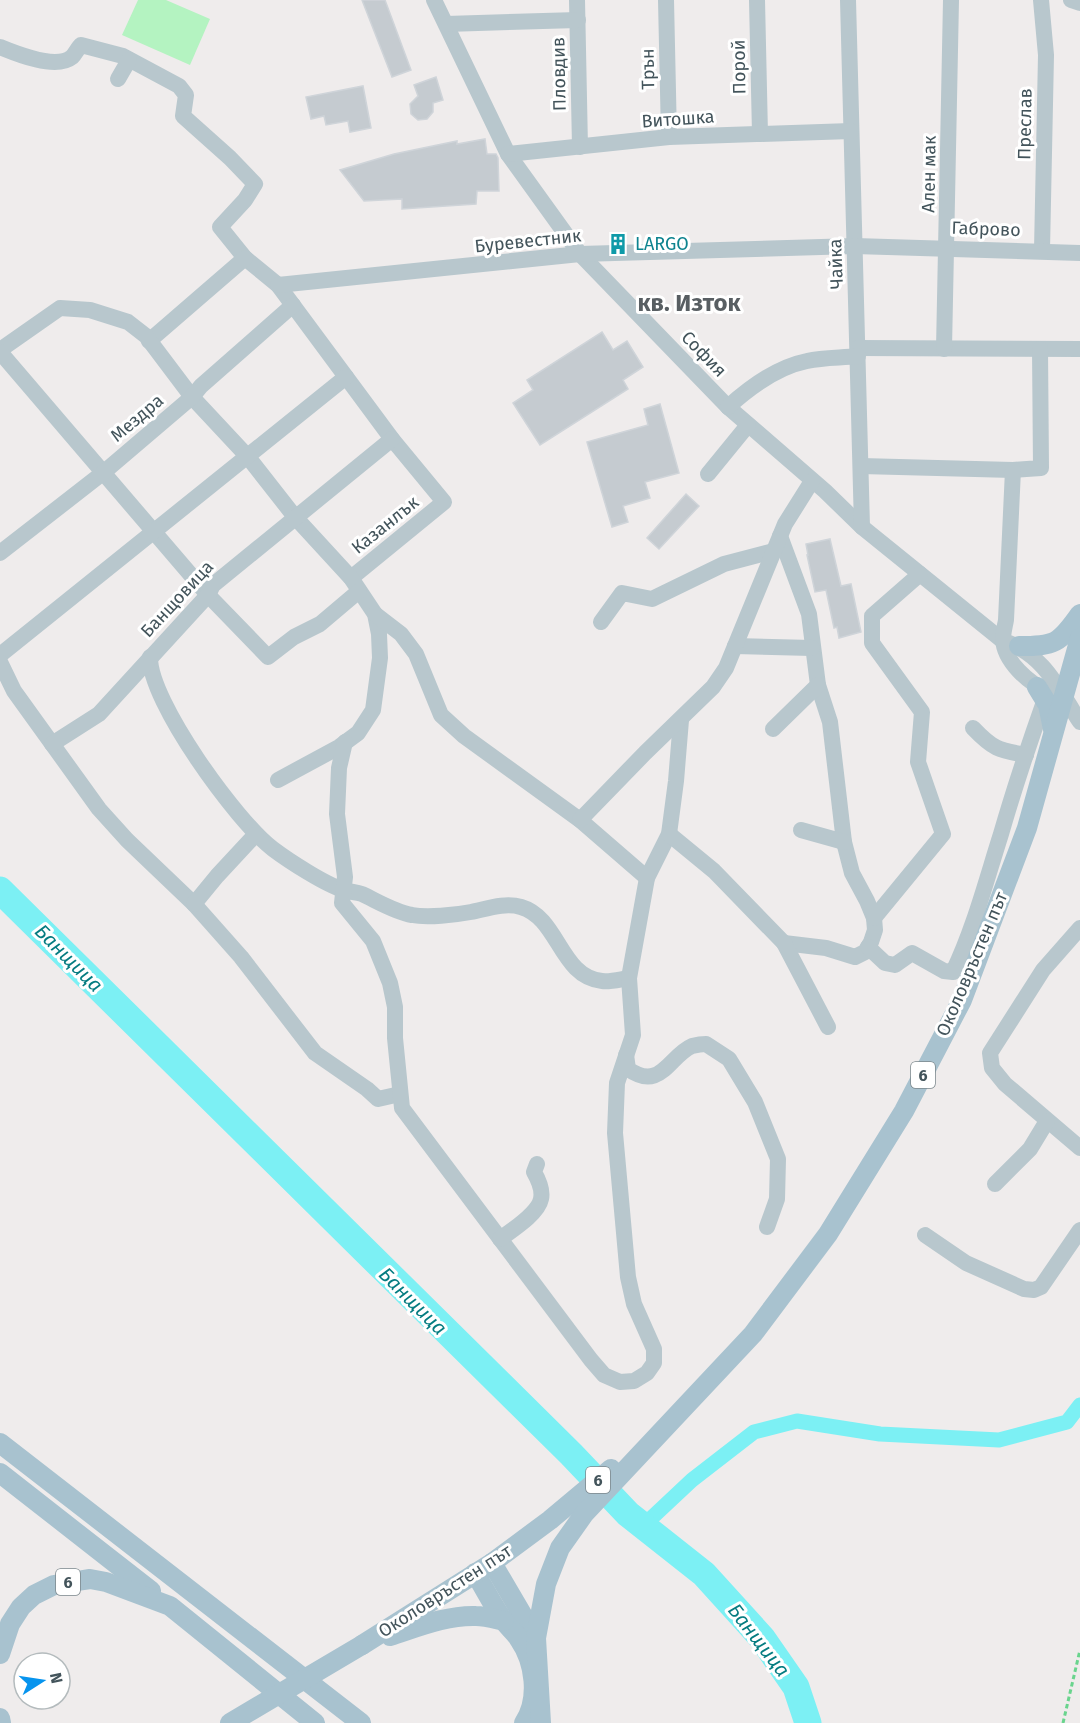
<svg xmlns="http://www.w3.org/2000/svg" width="1080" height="1723" viewBox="0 0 1080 1723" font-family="'Fira Sans',sans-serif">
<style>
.green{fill:#b4f3c1}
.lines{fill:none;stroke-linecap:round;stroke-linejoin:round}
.canal{stroke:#7cf0f4;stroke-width:15}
.river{stroke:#7cf0f4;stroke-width:27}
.building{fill:#c5cbd0;stroke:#cfd4d9;stroke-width:1.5}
.path{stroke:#69d48d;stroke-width:3;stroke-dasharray:4.5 3;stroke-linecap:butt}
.minor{stroke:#b8c7cd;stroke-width:16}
.major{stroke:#a8c2cf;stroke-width:20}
.major-bridge{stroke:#a8c2cf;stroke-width:20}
.labels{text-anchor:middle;stroke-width:6;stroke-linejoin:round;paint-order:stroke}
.shield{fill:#fff;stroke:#7b878c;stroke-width:1.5}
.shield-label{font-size:16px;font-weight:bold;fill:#43545b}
.street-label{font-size:18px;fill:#43545b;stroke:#fff}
.culture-label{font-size:18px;fill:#0d838f;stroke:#fff;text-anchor:start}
.water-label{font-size:20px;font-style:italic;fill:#057c81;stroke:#fff}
.district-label{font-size:24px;font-weight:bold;fill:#585e62;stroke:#fff}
</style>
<rect width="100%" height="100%" fill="#efecec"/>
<polygon class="green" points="138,0 166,0 210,19 190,65 122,35"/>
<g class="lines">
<polyline class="canal" points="643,1526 692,1480 754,1432 797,1421 880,1434 999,1440 1067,1422 1080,1405"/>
<polyline class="river" points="0,890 571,1454 628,1514 704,1574 762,1638 796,1687 808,1723"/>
</g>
<g class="building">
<polygon points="362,0 385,0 411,70 392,77"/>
<polygon points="436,77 443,100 433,103 433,112 427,119 418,120 411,114 410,104 418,96 414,85"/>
<polygon points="363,86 371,128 350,132 348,121 326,125 324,116 311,119 306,97"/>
<polygon points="485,139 487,154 496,154 498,158 499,191 477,191 476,204 402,209 402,199 364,201 340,170 394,154 457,141 457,144"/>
<polygon points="602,332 613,350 627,341 643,367 623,380 628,389 540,445 513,403 533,390 527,380"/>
<polygon points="660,404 679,473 645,482 650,498 623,506 628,522 612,527 587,442 648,425 644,409"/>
<polygon points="686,494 699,506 659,549 647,538"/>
<polygon points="830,539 841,586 851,584 861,632 839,638 837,627 834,628 826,590 815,592 807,555 808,555 806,544"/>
</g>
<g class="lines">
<polyline class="path" points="1063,1723 1080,1650"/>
<g class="minor">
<path d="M434 0 508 154 580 254 728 407 825 491 862 527 1003 641C1044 654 1058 688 1080 722"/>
<polyline points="577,0 580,147"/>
<polyline points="666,0 669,137"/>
<polyline points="757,0 760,134"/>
<polyline points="848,0 862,527"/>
<polyline points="1041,0 1046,55 1042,250"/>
<polyline points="1071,0 1080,3"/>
<polyline points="446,24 578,20"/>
<path d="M0 47C17 54 56 70 72 57 75 54 78 48 81 45L123 56 179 86 186 95 183 116 230 158 255 184 245 200 220 227 245 258 278 285 392 439 444 502 351 578"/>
<polyline points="118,79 129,60"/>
<polyline points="508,154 669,137 851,131"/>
<polyline points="278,285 580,254 855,246 1080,253"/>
<polyline points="149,341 245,258"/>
<polyline points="858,348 1080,349"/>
<polyline points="944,349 951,0"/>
<polyline points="0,350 60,308 90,310 128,322 146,336 192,397 248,457 295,517 351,578 375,614 379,634 380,658 373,710 358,733 339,747 278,780"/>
<polyline points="0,352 208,595 268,657 294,637 320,624 359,591"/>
<path d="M728 407C750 387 777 367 807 361 824 357 841 358 858 356"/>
<polyline points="861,466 1013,470 1041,468 1040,349"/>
<path d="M1013 470 1006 620C1005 626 1003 633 1003 639 1004 662 1029 683 1048 692"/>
<polyline points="708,474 748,425"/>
<polyline points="780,536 809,614 818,685 830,722 844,842 852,873 867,901 874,918 875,930 871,942 865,952 855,957 826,948 784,943"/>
<polyline points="0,553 104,472 192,397 201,386 293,305"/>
<polyline points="375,614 401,634 416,654 441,715 464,736 580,820 647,878"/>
<polyline points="601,622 622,593 652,599 724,564 774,551"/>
<polyline points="735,646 812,648"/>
<polyline points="0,655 346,377"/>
<path d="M150 657C149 701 237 822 273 849 289 861 326 885 344 890 350 892 356 892 362 894 377 901 395 912 412 915 427 918 455 915 471 912 486 909 505 902 521 907 559 918 560 977 602 981 611 982 621 979 629 978"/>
<polyline points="0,662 14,691 99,809 127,840 194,904 241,957 315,1053 367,1089 378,1099 400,1094"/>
<path d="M973 728C993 749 998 750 1026 755"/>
<polyline points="773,729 818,685"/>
<polyline points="345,742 339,768 337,814 345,877 342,903 373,941 390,983 395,1007 395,1038 402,1108 591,1360 604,1375 620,1382 634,1381 647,1373 654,1363 654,1349 634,1304 628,1277 615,1133 617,1083 633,1035 629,978 647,878 669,834 676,781 681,720"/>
<polyline points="52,744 99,714 208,595 213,585 392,439"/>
<polyline points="580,820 645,753 713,687 726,668 785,524 812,481"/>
<polyline points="801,830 844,842"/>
<polyline points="669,834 714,871 784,943 828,1027"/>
<polyline points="194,904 217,876 256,834"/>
<polyline points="874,918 943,834 918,762 922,712 872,643 872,616 920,574"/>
<polyline points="1080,928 1043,970 990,1053 992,1068 1005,1084 1080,1148"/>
<path d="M868 947 885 963 895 965 912 953 944 971 953 972C974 928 986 881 1001 834 1014 789 1029 744 1045 699"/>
<path d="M626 1055 628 1069C661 1092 669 1056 692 1046 696 1045 702 1044 706 1044L729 1059 755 1102 778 1159 777 1199 767 1227"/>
<polyline points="995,1184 1030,1149 1047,1121"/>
<polyline points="925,1235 966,1263 1024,1289 1034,1290 1041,1287 1080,1230"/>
<path d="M500 1239C512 1230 538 1214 541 1199 543 1190 538 1179 534 1172L537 1164"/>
</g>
<g class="major">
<path d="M1019 646C1055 646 1059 644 1080 614"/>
<polyline points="1037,687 1048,705 1053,729"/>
<polyline points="0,1443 361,1723"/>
<polyline points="0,1473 151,1591"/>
<polyline points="492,1563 536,1638"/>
<path d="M475 1573C485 1589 493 1606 504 1621 508 1627 515 1632 519 1639 535 1662 540 1699 524 1723"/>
<path d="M390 1636C418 1627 447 1615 476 1616 485 1616 495 1619 504 1621"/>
<polyline points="362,1645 492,1563 550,1520 611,1469"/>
<polyline points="0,1654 10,1624 21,1607 34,1595 54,1585 71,1582 90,1579 106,1582 170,1606 315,1723"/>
<polyline points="0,1718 1,1723"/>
<polyline points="541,1723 536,1638 546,1584 560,1548 584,1514 753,1334 828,1234 904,1111 962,1000 1027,828 1080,638"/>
</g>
<polyline class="major-bridge" points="230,1723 362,1645"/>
</g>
<defs>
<symbol id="building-bare" viewBox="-9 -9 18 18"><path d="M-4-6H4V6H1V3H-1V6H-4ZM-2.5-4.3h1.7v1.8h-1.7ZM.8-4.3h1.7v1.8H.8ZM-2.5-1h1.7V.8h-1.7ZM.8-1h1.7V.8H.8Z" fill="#0f9aa8" stroke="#fff" stroke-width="2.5" paint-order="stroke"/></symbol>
</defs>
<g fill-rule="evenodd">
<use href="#building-bare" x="603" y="229" width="30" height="30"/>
</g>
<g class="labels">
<g class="shield">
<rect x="911" y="1062" width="24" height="26" rx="4.5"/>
<rect x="586" y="1467" width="24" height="26" rx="4.5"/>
<rect x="56" y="1569" width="24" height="26" rx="4.5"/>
</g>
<g class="shield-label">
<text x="923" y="1081">6</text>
<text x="598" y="1486">6</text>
<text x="68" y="1588">6</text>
</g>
<g class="street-label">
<text transform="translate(739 67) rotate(-91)" y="6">Порой</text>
<text transform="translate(648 69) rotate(-91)" y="6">Трън</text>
<text transform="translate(559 74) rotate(-91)" y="6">Пловдив</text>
<text transform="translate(678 119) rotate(-4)" y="6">Витошка</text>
<text transform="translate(1025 124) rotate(-89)" y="6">Преслав</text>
<text transform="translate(929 174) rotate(-89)" y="6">Ален мак</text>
<text transform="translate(986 229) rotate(2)" y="6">Габрово</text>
<text transform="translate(528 241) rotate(-6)" y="6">Буревестник</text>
<text transform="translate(836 264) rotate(-92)" y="6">Чайка</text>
<text transform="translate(704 354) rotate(46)" y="6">София</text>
<text transform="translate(137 418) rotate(-40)" y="6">Мездра</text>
<text transform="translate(385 525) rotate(-39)" y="6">Казанлък</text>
<text transform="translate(177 599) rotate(-47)" y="6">Банщовица</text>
<text transform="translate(972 964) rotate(-67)" y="6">Околовръстен път</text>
<text transform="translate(445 1591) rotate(-33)" y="6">Околовръстен път</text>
</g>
<g class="culture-label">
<text x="635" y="250">LARGO</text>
</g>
<g class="water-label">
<text transform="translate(69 958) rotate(45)" y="7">Банщица</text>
<text transform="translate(413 1301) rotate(45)" y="7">Банщица</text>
<text transform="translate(759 1640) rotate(52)" y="7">Банщица</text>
</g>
<g class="district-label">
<text x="689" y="311">кв. Изток</text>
</g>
</g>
<g transform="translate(42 1681) rotate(78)"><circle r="28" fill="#ffffff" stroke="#b4bbbd" stroke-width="1.5"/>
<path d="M0-4.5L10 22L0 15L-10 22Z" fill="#0794ee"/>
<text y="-9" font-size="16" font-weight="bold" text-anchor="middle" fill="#43545b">N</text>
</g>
</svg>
